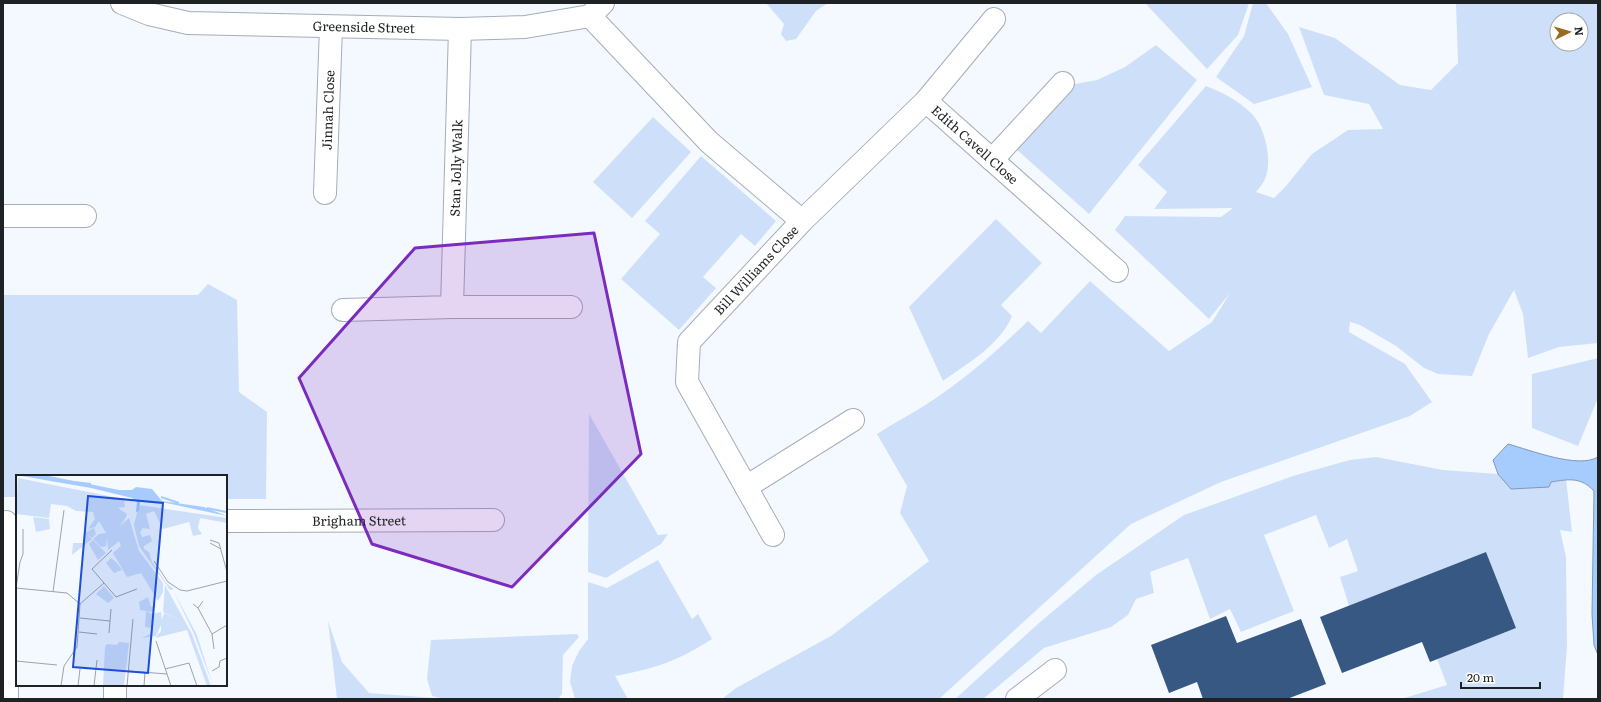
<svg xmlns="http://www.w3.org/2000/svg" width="1601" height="702" viewBox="0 0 1601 702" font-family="Literata,serif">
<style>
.green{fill:#cee0f9;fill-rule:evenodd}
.water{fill:#a5ccfd;stroke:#7d99bc}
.building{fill:#365882}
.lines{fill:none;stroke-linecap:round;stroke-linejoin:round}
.minor-casing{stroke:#a5adb7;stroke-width:24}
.minor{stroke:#fff;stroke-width:22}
.marked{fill:#7b2cbf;fill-opacity:0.2;stroke:#7b2cbf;stroke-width:3;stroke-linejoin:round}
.labels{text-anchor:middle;stroke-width:4;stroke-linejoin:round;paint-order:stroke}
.street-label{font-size:13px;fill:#1f2225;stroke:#fff}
.inset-river{fill:none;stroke:#a5ccfd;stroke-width:2}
.inset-road{fill:none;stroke:#9fa3a8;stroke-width:1}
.view{fill:#1d4ed8;fill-opacity:0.15;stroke:#1d4ed8;stroke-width:2}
.inset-edge{fill:none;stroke:#1f2225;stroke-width:2}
</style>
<rect width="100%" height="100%" fill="#f4f9ff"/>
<g class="green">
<polygon points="766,3 828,3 816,11 796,39 786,41 781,34 784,24"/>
<polygon points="1145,3 1249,3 1238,35 1207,69"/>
<polygon points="1253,3 1266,3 1288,34 1312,87 1254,104 1216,77 1244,36"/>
<path d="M1456 3H1598V343L1559 347 1528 358 1523 314 1514 290 1489 334 1472 376 1438 374 1424 368 1396 346 1360 325 1350 322 1349 332 1405 364 1432 402 1410 416 1221 482 1131 524 939 699H722L736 688 831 636 929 561 900 513 907 486 877 434C897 421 919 410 939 396 971 374 1000 348 1028 321L1041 333 1090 281 1169 351 1212 322 1230 293 1209 319 1115 230 1125 216 1221 217 1233 208 1154 209 1167 192 1138 165 1206 86C1222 92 1239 101 1251 113 1265 126 1273 161 1265 179 1263 184 1259 188 1256 192L1274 198 1286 186 1312 154 1348 130 1383 129 1369 104 1324 95 1299 27 1335 38 1400 85 1431 90 1458 63ZM1557 20H1581V44H1557Z"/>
<polygon points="1156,45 1197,80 1089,214 1015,148 1075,84 1097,80 1125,67"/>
<polygon points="653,117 691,152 632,218 593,182"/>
<polygon points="701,156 776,221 755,246 741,234 703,277 716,288 679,330 621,279 660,234 645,221"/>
<path d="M996 219 1042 263 1001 305 1012 316C1000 345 968 363 943 381L909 307Z"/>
<polygon points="208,284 237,300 239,392 267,412 266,499 226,499 226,476 17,476 17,497 3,497 3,295 198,295"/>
<polygon points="1598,358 1598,398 1578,446 1532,428 1532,374"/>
<polygon points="589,414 658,535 668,534 661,544 606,578 588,572"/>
<polygon points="1376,457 1443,470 1498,474 1511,489 1566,479 1572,532 1560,530 1566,557 1567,646 1563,699 1401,699 1447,685 1437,659 1516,628 1486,552 1349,606 1340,577 1358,571 1347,539 1329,548 1316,515 1264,535 1294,611 1241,632 1230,609 1210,619 1188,558 1150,572 1154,593 1136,599 1128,615 1111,627 1044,648 983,699 955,699 1039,623 1096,575 1184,515 1296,475 1350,460"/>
<path d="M658 560 692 619 698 614 712 639C678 661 654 669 615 676L628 699H575L570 682 572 666 579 651 588 639V582L607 588Z"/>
<polygon points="328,621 342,662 369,693 434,698 440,698 432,696 427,679 431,640 577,634 579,637 563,655 562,694 558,699 337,699"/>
</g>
<path class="water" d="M1508 444C1530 450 1578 469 1598 457V655L1594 645 1592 614 1594 491C1581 477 1569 479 1551 482L1549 487 1511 489 1498 474 1493 460Z"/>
<g class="building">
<polygon points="1486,552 1516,628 1430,662 1422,642 1342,673 1320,617"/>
<polygon points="1226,616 1237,643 1301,619 1326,684 1287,699 1203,699 1197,682 1169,693 1151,645"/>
</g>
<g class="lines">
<defs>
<g id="minor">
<path id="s1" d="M122 3 149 14 188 23 460 29 525 27 590 16 603 3"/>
<polyline points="590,16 709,142 802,221 689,342 687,382 773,535"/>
<polyline points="926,101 994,19"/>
<polyline points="992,160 1063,83"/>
<path id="s2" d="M325 193 331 27"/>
<polyline points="3,216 85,216"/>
<path id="s3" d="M802 221 926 101 1117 271"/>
<polyline points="452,307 571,307"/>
<path id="s4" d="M343 310 452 307 460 29"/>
<polyline points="746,487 853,420"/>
<path id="s5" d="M226 521 493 520"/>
<polyline points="6,522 7,699"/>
<polyline points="115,685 115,699"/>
<polyline points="1017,699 1055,670"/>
</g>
</defs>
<use href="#minor" class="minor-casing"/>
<use href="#minor" class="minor"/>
</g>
<path class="marked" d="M594 233 641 454 512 587 372 544 299 378 415 248Z"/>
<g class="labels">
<g class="street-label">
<text dy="5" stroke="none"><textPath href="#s1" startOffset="245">Greenside Street</textPath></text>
<text dy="5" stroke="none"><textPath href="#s2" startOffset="83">Jinnah Close</textPath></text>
<text dy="5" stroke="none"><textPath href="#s3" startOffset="238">Edith Cavell Close</textPath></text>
<text dy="5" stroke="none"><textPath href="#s4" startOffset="248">Stan Jolly Walk</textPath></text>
<text transform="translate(756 270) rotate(-47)" y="5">Bill Williams Close</text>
<text dy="5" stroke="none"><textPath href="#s5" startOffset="133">Brigham Street</textPath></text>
</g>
</g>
<g transform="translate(16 475)">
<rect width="211" height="211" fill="#f4f9ff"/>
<path d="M2 3 108 24 109 32 102 33 111 39 110 42 104 51 113 43 123 76 147 108V117L142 126 125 98 111 102 97 78 105 71 103 66 92 75 91 63 90 71 85 72 77 64 83 59 90 58 83 46 79 52 72 54 79 44 77 37 60 36 51 31 35 29 33 43 0 39ZM123 30 211 43V48L184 43 182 53 186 59 177 61 173 47 147 54 138 36 130 39 134 54 127 53 124 57 126 62 134 60 136 66 128 71V74L133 77 136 87 151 109 158 114 154 115 123 71 118 50ZM17 42 33 44 34 54 20 57ZM78 53 80 59 76 63 70 59 76 64 56 80 57 68H67L68 58ZM77 65 90 78 82 85 73 69ZM95 83 101 88 106 95 98 98 90 88ZM149 110 176 159 195 211H191L171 155 139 163 145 156V150L140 161 126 163 134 159 135 153 129 152 130 136 136 139 145 137 146 145 148 138 164 145 147 137ZM88 111 98 123 92 128 80 119ZM157 115 181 160 197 211 178 159ZM132 122 135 132 140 130 136 137 124 135 123 127ZM103 167 113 168 108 211H87L89 172 91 169 101 170Z" fill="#cee0f9"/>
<path d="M0 0H28L103 15H116L120 12 136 14 146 26 188 32 211 41 146 27H124L123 36 120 37 121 27 116 23 75 13Z" fill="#a5ccfd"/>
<path class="inset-river" d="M58 7 75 9M145 22 163 28M191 33 210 37"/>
<path class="inset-road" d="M194 65 203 68 211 97M194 68 205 74M138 86 152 107 164 115 171 116 211 106M88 108 76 94 96 75M0 113 51 118 64 129 61 172 48 191 45 211M0 113 4 87 7 79V54M37 117 48 35M64 129 88 108 100 122 121 114M177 129 182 133 187 126M182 133 196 159 211 150M64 143 94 146 93 158M94 146 95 134M63 157 81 159M196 159 198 174M140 166 155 211M0 186 41 190M149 194 173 188 181 211M113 196 151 199M196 196 203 192 204 186 211 183M62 211 64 194M78 211 81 185M111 211 117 144M128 211 129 197"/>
<path class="view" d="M72 21 147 28 132 198 57 192Z"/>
<rect width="211" height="211" class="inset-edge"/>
</g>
<rect width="1601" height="702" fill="none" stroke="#1f2225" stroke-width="8"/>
<g transform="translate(1569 32) rotate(85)"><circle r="19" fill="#ffffff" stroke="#a5a7a8"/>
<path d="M0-3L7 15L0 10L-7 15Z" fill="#9a6b1c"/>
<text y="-6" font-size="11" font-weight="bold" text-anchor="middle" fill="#1f2225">N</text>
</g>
<path d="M1461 682v6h79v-6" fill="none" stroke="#1f2225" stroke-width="2"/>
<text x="1467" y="682" font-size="12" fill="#1f2225" stroke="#ffffff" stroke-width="3" paint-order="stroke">20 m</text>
</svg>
